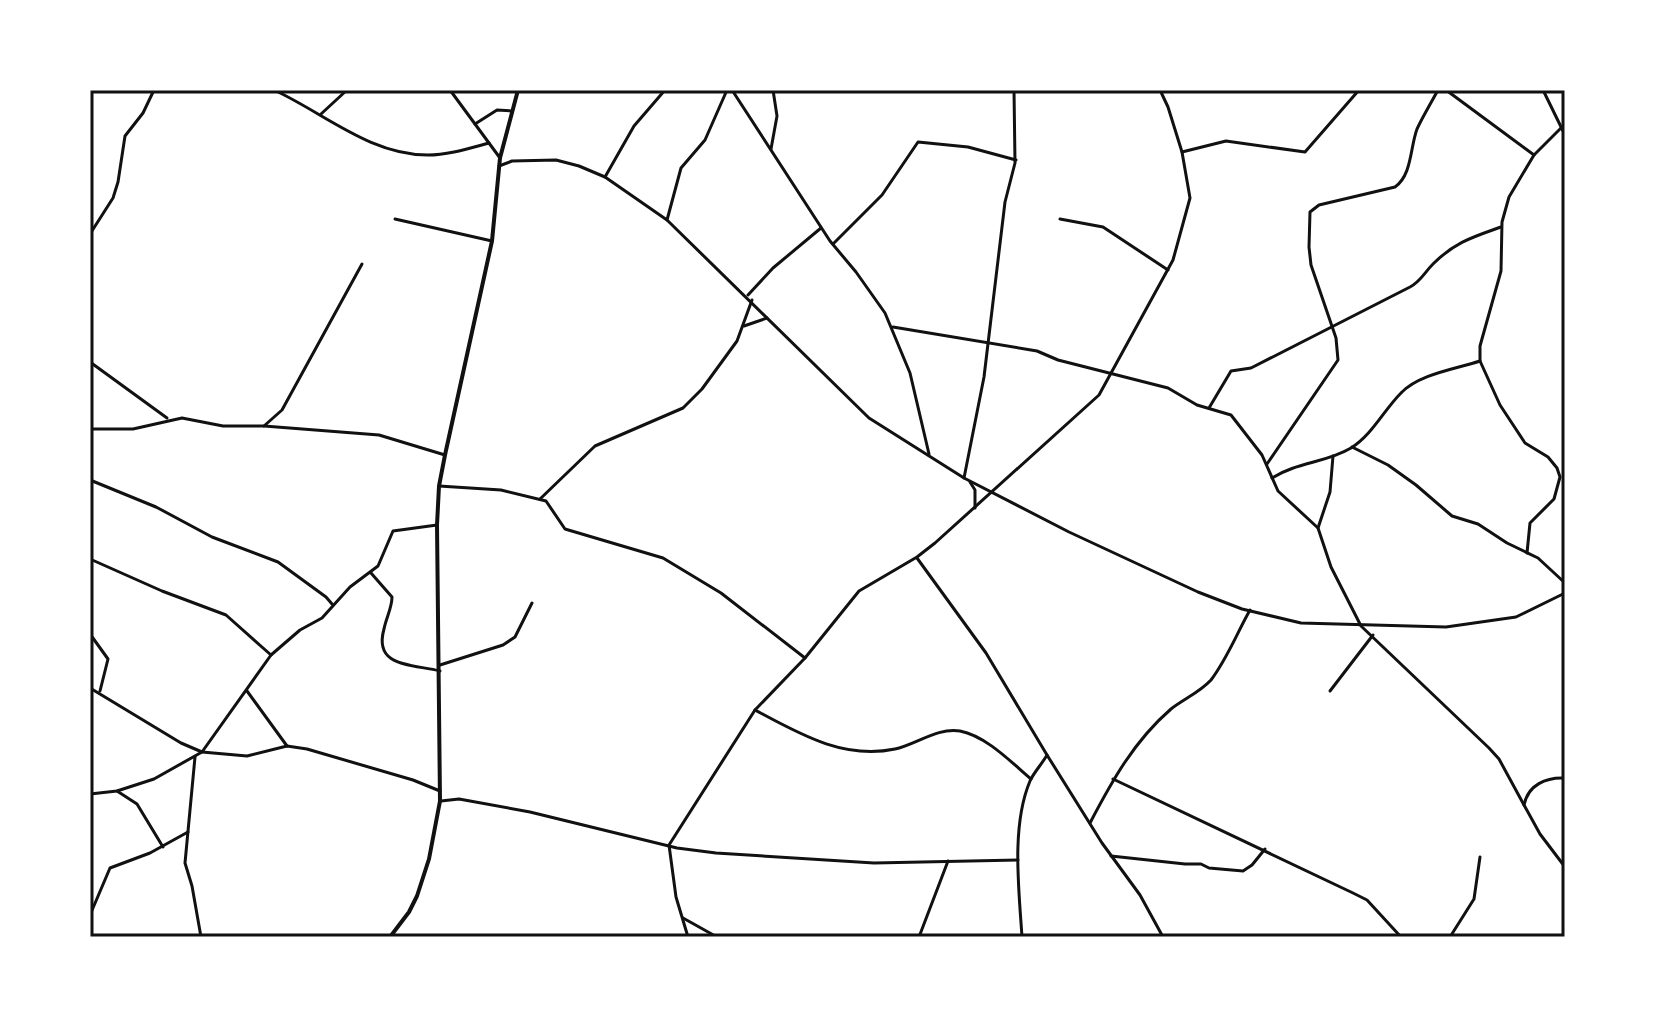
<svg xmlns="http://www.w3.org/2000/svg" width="1655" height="1027" viewBox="0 0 1655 1027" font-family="Ubuntu,sans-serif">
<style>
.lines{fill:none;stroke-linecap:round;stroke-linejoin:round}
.minor{stroke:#111;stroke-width:3}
.tertiary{stroke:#111;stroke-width:4}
.neatline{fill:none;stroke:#111;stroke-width:3}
</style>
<rect width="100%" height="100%" fill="#fff"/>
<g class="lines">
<g class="minor">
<path d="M274 90C324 113 370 155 428 155 448 155 470 148 489 143"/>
<polyline points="450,90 500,158"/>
<polyline points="732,90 830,241 856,272 885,313 910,373 929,454"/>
<polyline points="1446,90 1534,155"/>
<polyline points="1543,90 1565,135"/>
<polyline points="321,114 347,90"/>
<polyline points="475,124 497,110 512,111"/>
<polyline points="771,149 777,116 773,90"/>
<polyline points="1182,152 1226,141 1305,152 1359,90"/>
<polyline points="499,166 512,161 556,160 579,166 605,177 667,220 869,418 964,478 1069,532 1198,592 1242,609 1301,623 1446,627 1516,617 1565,593"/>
<polyline points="605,177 634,126 665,90"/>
<polyline points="395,219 492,241"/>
<polyline points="1060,219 1103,227 1168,270"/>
<polyline points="667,220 681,168 705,140 727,90"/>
<polyline points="90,234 113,198 118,182 125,136 143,113 154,90"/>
<polyline points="833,244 882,195 918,142 968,147 1016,160"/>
<polyline points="748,295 773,268 821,228"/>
<polyline points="744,326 767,318"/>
<polyline points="893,327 1037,351 1058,360 1168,388 1197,405 1231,415 1262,455 1278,491 1318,528"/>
<polyline points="90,362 167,418"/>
<path d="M1209 408 1231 371 1251 368 1410 287C1421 281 1424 273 1433 264 1455 242 1473 237 1501 227"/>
<polyline points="264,426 282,410 362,264"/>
<polyline points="90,429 133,429 182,418 223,426 264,426 379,435 445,455"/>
<polyline points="1352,447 1388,465 1416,485 1452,516 1478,524 1507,543 1538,558 1565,583"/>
<polyline points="1333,456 1330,492 1318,528 1331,567 1361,626 1489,748 1499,759 1524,805"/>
<path d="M1267 464 1338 360 1336 338 1311 265 1309 247 1310 212 1319 205 1395 187C1412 175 1410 148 1417 129 1423 116 1431 103 1438 90"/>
<polyline points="964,478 984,377 1005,202 1015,163 1014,90"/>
<path d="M1272 478C1297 462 1326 463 1351 448 1372 435 1384 410 1401 393 1419 374 1456 369 1480 361"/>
<polyline points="90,480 156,507 212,537 278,562 326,597 332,604"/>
<polyline points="970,482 975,490 975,508"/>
<polyline points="439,486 501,490 546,501 565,529 663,558 721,593 805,658"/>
<polyline points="540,499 595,446 683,408 702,389 737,341 752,300"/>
<polyline points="1527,553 1530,523 1554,499 1560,477 1557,468 1548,457 1525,443 1500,405 1480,361 1480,346 1501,271 1502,222 1509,197 1534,155 1561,128"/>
<polyline points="917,558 986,653 1047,755 1102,843 1140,895 1163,937"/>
<polyline points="90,559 162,591 226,615 271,655"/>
<path d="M371 573 392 597C392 608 386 618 384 629 373 668 413 664 440 671"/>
<polyline points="90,634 108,659 100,691"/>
<polyline points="440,665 503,645 515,637 532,603"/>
<polyline points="90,688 181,743 202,752 247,756 287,746 307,749 413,780 440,791"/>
<polyline points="247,691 287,746"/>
<polyline points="1330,691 1373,635"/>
<path d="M755 710C798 733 843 760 895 749 915 745 938 727 960 731 986 736 1011 762 1031 779"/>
<polyline points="195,757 185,863 192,886 201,937"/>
<path d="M1565 778C1546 777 1528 785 1524 805L1540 834 1565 867"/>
<polyline points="1113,779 1353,893 1367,900 1401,937"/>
<polyline points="117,791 137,804 163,847"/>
<polyline points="90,794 117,791 154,779 202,752 271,655 300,630 322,618 350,587 378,566 393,531 437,525"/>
<polyline points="441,801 459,799 530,812 677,848 716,853 874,863 1018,860"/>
<path d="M1090 823C1112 781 1134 741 1171 709 1184 699 1200 692 1211 680 1227 659 1237 633 1250 610"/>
<polyline points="1111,856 1185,864 1201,864 1209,868 1243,871 1252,865 1265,849"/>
<polyline points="90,915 110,868 150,853 188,832"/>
<polyline points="683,918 717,937"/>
<polyline points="688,937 676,897 669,845 755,710 805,658 859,591 917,557 935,543 1099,395 1173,260 1190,198 1182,152 1168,107 1160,90"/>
<polyline points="919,937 948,861"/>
<path d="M1022 937C1019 890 1011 826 1030 781 1034 772 1042 764 1047 755"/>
<polyline points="1450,937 1474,899 1480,857"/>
</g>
<polyline class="tertiary" points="390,937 409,912 417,896 429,859 440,801 437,525 439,486 445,455 492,241 500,158 518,90"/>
</g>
<rect width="1655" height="1027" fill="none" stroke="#ffffff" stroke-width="184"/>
<rect x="92" y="92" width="1471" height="843" class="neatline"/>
</svg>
